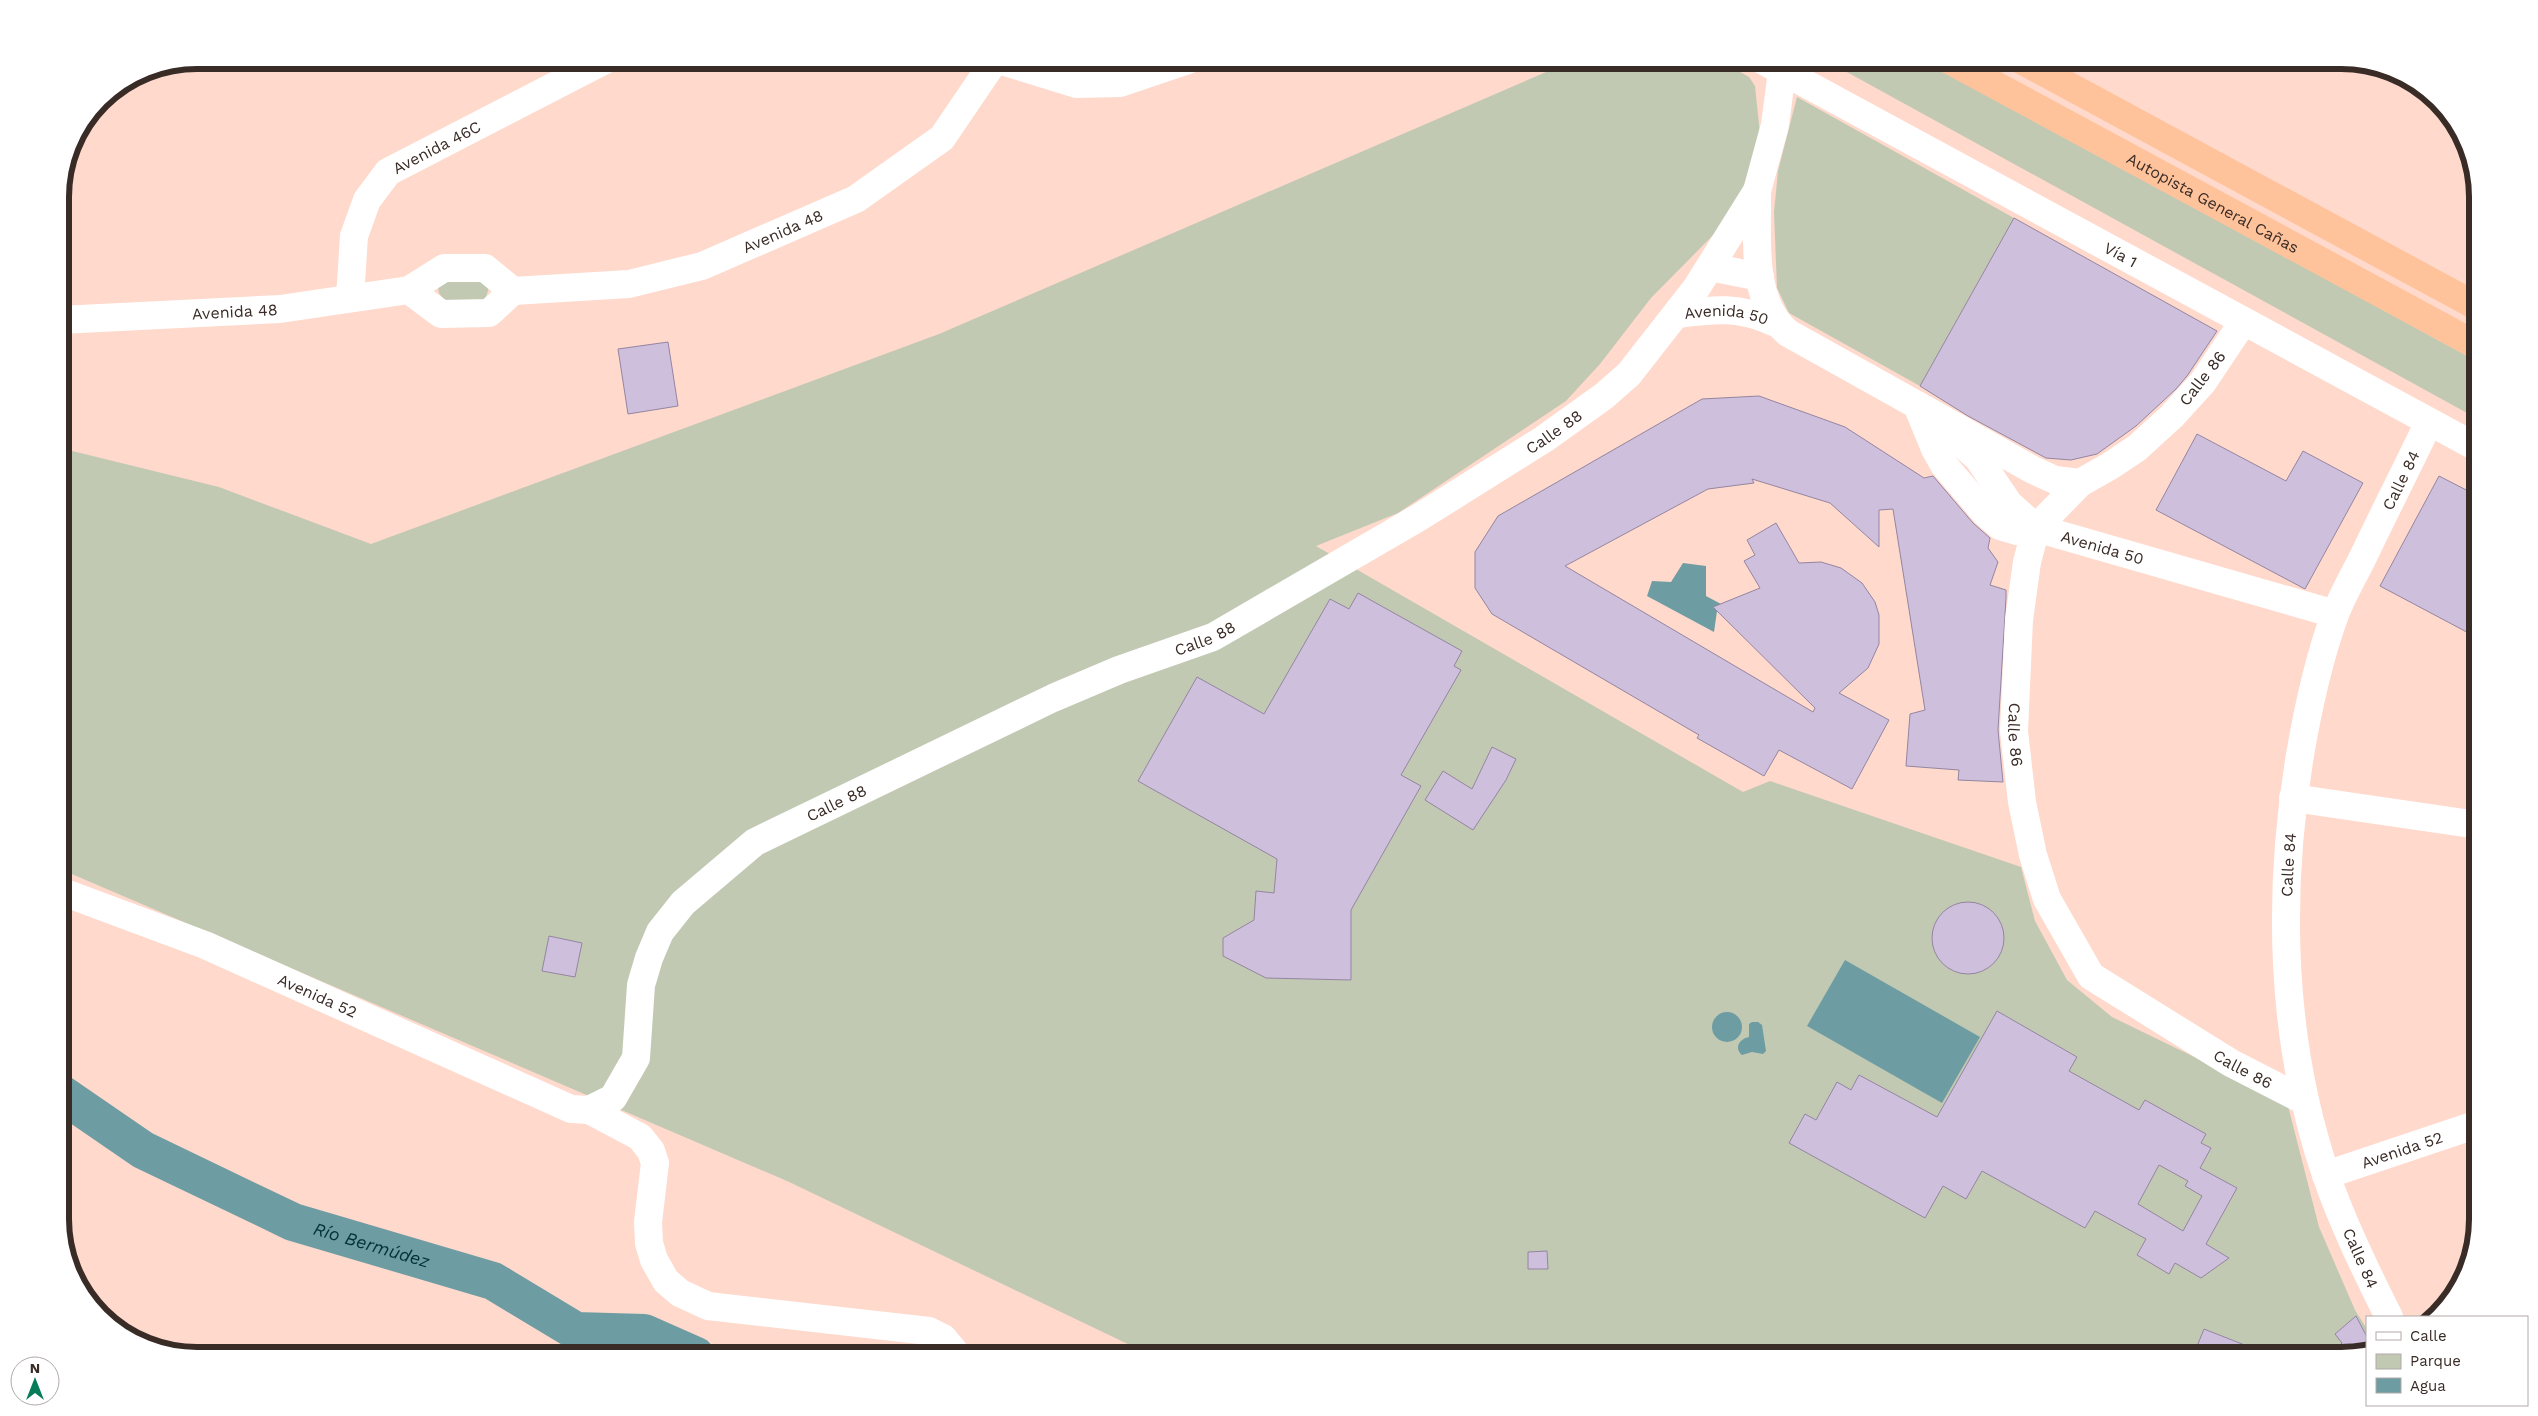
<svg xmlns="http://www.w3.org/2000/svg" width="2538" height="1416" viewBox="0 0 2538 1416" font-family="'Work Sans',sans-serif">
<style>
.green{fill:#c2c9b3}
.water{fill:#6e9ca3}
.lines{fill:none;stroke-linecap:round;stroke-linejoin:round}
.river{stroke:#6e9ca3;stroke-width:38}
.building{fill:#cebfdd;stroke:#9485a1;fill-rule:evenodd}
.minor{stroke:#fff;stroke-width:28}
.highway{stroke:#ffc39c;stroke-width:28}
.labels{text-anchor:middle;stroke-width:4;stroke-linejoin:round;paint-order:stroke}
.street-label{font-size:16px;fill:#392b26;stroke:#fff}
.water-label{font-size:18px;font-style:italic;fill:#023238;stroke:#fff}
.rim{fill:none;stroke:#392b26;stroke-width:6}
</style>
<rect width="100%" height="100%" fill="#fed9cc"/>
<g class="green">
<polygon points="1574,60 1719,60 1749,77 1755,86 1760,134 1749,186 1725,223 1651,298 1600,364 1566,401 1398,513 1316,546 1743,792 1770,781 2021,867 2035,921 2067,980 2112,1017 2287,1102 2319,1227 2355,1310 2367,1329 2367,1349 2342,1356 1135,1356 1134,1347 787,1181 60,869 60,448 219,487 371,544 939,334"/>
<polygon points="1825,60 1929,60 2478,362 2478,419"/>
<polygon points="1797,97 2014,218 1920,386 1789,313 1777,288 1774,212 1778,171"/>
<polygon points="450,273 490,284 484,304 445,301 439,293 438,286"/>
</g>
<g class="water">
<polygon points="1683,563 1706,566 1706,596 1721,604 1717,611 1714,632 1647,596 1652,581 1671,582"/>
<polygon points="1845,960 1980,1037 1942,1103 1807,1026"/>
<circle cx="1727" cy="1027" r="15"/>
<path d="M1752 1022H1758L1762 1025 1766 1051 1763 1054 1752 1052 1742 1055C1734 1048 1739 1039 1749 1037V1024Z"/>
</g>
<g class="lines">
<path class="river" id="s1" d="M60 1093 143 1150 293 1222 493 1281 576 1331 644 1333 696 1356"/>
</g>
<g class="building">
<polygon points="2014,218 2217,331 2187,376 2176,389 2136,426 2097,454 2071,460 2046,458 1968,416 1920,386"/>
<polygon points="668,342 678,406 628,414 618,349"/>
<polygon points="1759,396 1845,427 1924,478 1933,476 1973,523 1990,538 1988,548 1998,562 1990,585 2006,590 2006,598 1998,730 2003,782 1958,780 1959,770 1906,766 1910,714 1925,710 1893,509 1879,510 1879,547 1830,503 1752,479 1754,483 1708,489 1565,566 1813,712 1815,708 1713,607 1760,588 1744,561 1755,555 1747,540 1776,523 1799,563 1821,562 1841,568 1862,583 1875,602 1879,615 1879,644 1868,668 1839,693 1889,720 1852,789 1779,750 1764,776 1697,738 1699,735 1492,614 1475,588 1475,552 1498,516 1702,399"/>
<polygon points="2197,434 2286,481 2303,451 2363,483 2305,589 2156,510"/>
<polygon points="2439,476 2478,496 2478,638 2380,586"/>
<polygon points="1358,593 1462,651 1454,666 1461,670 1401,775 1421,786 1351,910 1351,980 1266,978 1223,956 1223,938 1254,920 1256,891 1274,893 1277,859 1138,781 1197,677 1264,714 1330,599 1349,609"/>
<polygon points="1492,747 1516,759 1506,780 1473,830 1425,800 1443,771 1472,789"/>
<circle cx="1968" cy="938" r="36"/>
<polygon points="549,936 582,943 575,977 542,971"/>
<path d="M1997 1011 2077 1057 2069 1071 2139 1110 2145 1100 2206 1134 2201 1143 2211 1148 2200 1168 2237 1188 2206 1244 2229 1258 2201 1278 2175 1263 2169 1274 2137 1255 2146 1239 2095 1211 2085 1228 1982 1171 1966 1199 1943 1186 1925 1218 1789 1143 1805 1114 1816 1120 1837 1082 1851 1090 1859 1075 1937 1117ZM2159 1165 2188 1181 2185 1186 2202 1196 2183 1231 2138 1204Z"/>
<polygon points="1547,1251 1548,1269 1528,1269 1528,1252"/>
<polygon points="2356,1316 2367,1337 2367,1349 2342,1356 2330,1356 2342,1343 2335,1334"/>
<polygon points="2204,1329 2270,1355 2270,1356 2193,1356"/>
</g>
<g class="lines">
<g class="minor">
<polyline points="999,60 1077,84 1120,83 1188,60"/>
<path id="s2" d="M1762 60 2478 448"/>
<path d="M1757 191C1758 237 1749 300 1788 333L1917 405 1935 449 1944 465 1985 513 2000 526 2017 531 2036 528"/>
<polyline points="1710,267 1760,277"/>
<path id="s3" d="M409 290 441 314 489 313 513 291 629 284 702 266 856 199 942 138 995 60"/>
<path id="s4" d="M350 298 354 236 367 200 388 172 605 60"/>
<path id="s5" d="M1677 314C1715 309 1739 306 1776 323"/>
<path id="s6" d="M60 320 280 309 409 290 444 268H485L513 291"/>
<path id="s7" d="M2243 322 2203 382 2172 416 2137 448 2110 466 2080 483 2036 528 2027 562 2019 620 2014 731 2022 802 2033 855 2047 899 2091 976 2231 1063 2305 1101"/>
<path id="s8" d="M2080 483 2055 480 2033 470 1917 405 1978 458 2009 504 2036 528 2335 614"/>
<polyline points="2293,798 2478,825"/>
<path id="s9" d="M60 891 205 945 571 1109 589 1110 613 1098 636 1058 641 985 649 958 660 932 683 903 755 842 1053 698 1119 670 1213 637 1418 518 1544 439 1604 396 1629 374 1697 287 1757 191 1775 125 1782 71"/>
<polyline points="589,1110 640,1137 651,1151 655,1163 648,1222 649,1243 654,1260 666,1281 680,1293 708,1306 929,1331 943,1338 958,1356"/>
<path id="s10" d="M2326 1175 2478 1124"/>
<path id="s11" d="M2389 1317C2366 1271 2343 1224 2326 1175 2280 1040 2277 894 2300 755 2308 708 2318 662 2334 617 2342 595 2355 574 2365 553 2386 509 2408 466 2429 422"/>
</g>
<g class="highway">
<path id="s12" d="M1949 60 2478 346"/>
<polyline points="2021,60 2478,307"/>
</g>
</g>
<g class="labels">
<g class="street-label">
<text dy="6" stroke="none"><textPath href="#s4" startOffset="190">Avenida 46C</textPath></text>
<text dy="6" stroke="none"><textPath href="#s12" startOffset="300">Autopista General Cañas</textPath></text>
<text dy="6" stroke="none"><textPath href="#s3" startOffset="400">Avenida 48</textPath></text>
<text dy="6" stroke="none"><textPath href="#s2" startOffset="408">Vía 1</textPath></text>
<text dy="6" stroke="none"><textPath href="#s6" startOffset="175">Avenida 48</textPath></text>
<text dy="6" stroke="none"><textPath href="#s5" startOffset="50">Avenida 50</textPath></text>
<text transform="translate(2202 378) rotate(-52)" y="6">Calle 86</text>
<text dy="6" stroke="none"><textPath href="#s9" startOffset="1808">Calle 88</textPath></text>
<text dy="6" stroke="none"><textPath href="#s11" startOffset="875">Calle 84</textPath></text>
<text dy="6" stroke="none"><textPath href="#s8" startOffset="424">Avenida 50</textPath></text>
<text dy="6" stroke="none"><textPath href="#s9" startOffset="1402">Calle 88</textPath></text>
<text dy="6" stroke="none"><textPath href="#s7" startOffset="504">Calle 86</textPath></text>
<text dy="6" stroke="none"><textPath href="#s9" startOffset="998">Calle 88</textPath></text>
<text dy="6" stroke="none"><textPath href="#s11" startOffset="470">Calle 84</textPath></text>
<text dy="6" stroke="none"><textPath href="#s9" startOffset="278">Avenida 52</textPath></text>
<text dy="6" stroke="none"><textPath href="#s7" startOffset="939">Calle 86</textPath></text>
<text dy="6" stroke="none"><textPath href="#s10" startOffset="80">Avenida 52</textPath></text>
<text transform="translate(2361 1258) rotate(66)" y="6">Calle 84</text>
</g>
<g class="water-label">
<text dy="6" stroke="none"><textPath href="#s1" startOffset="349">Río Bermúdez</textPath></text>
</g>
</g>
<path d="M0 0H2538V1416H0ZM197 69H2341A128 128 0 0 1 2469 197V1219A128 128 0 0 1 2341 1347H197A128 128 0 0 1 69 1219V197A128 128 0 0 1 197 69Z" fill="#fff" fill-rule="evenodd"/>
<path class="rim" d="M197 69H2341A128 128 0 0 1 2469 197V1219A128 128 0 0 1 2341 1347H197A128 128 0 0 1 69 1219V197A128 128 0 0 1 197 69Z"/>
<rect x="2366" y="1316" width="162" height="90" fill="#ffffff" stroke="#b0aaa8"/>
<rect x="2376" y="1332" width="25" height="8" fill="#ffffff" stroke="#b0aaa8"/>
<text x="2410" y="1341" font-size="15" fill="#392b26">Calle</text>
<rect x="2376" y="1354" width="25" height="15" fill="#c2c9b3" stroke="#b0aaa8"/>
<text x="2410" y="1366" font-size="15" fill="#392b26">Parque</text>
<rect x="2376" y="1378" width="25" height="15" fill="#6e9ca3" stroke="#b0aaa8"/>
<text x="2410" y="1391" font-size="15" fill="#392b26">Agua</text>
<g transform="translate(35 1381)"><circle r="24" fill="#ffffff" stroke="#b0aaa8"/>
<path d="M0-4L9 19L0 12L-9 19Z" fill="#067c59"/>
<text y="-8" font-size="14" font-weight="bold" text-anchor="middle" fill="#392b26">N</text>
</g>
</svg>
